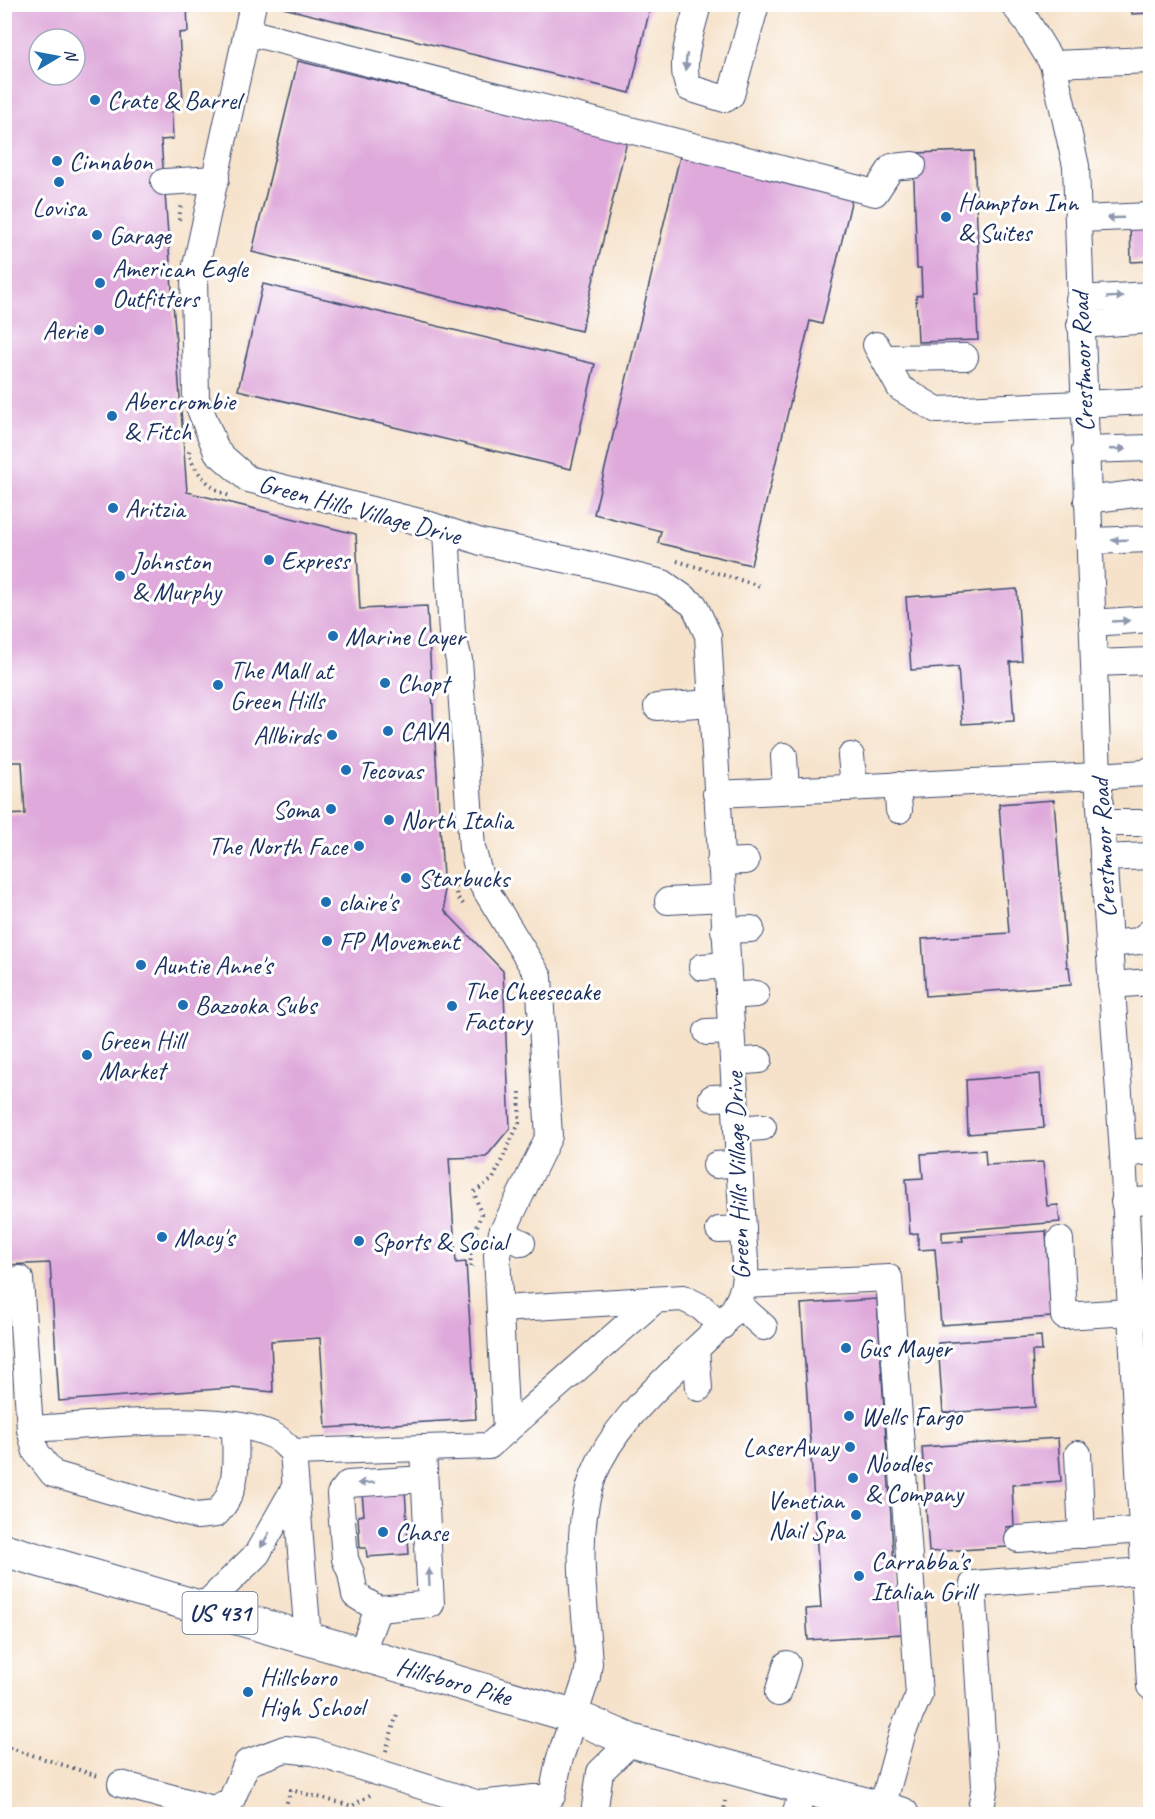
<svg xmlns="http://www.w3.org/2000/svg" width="1155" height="1819" viewBox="0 0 1155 1819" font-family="Caveat,sans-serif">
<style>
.building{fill:#dfaadb;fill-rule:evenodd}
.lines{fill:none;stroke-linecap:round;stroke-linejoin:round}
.minor-casing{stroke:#3c4a6e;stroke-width:28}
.major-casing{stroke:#3c4a6e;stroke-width:35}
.path{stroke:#3c4a6e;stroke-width:4;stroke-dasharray:1.5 4.5;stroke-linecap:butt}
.minor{stroke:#fff;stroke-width:26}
.major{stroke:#fff;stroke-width:33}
.oneway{fill:#8d97ae}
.poi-dot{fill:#1f6fb2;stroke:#fff;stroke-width:2}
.labels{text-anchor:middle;stroke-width:6;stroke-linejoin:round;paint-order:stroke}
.shield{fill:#fff;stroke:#5f6d8e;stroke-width:1.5}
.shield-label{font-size:24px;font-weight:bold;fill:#1b2f5e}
.poi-label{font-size:26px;fill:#1b2f5e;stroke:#fff;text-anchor:start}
.street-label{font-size:26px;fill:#1b2f5e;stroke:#fff}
</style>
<rect width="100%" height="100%" fill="#fff"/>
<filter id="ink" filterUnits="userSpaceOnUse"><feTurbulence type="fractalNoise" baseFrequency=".0167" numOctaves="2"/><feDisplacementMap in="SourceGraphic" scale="12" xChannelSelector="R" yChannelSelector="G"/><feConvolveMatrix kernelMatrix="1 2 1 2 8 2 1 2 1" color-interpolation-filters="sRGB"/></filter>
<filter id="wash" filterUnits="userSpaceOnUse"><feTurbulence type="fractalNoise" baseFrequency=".008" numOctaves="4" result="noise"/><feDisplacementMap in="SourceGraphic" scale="24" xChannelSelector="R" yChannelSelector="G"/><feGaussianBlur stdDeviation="1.35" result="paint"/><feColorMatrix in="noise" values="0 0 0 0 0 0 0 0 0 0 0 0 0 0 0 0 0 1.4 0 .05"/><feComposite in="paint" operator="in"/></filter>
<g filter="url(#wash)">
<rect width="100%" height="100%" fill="#f6e2ca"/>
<g id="blocks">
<g class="building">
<path d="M4 4H187L188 32 179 33 183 99 171 100 173 139 161 140 187 492 356 534 360 609 427 606 445 911 503 971 510 1128 486 1157 449 1158 456 1263 466 1262 476 1419 326 1428 320 1338 271 1341 273 1392 231 1388 59 1401 50 1263 4 1265V815L25 814 22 762H4ZM39 39H75V75H39Z"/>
<polygon points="284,4 651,4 630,93 283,8"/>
<polygon points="1131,4 1150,4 1150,13 1132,14"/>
<polygon points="298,61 627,141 581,331 252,252"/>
<polygon points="974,151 980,295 976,295 978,340 918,342 916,296 922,295 921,268 917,268 913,153"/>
<polygon points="681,152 853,194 822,324 810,321 751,565 658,543 661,531 594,514"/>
<polygon points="1150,225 1150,261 1131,262 1130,226"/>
<polygon points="263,284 595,364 571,469 238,390"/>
<polygon points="1145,549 1150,549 1150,597 1149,597"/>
<polygon points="1017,589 1022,661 1010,662 1014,721 962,724 958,667 911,670 906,597"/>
<polygon points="1054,800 1067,967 1069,967 1071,985 926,996 922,939 1009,933 999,804"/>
<polygon points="1040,1074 1044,1128 968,1134 966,1080"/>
<polygon points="985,1150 986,1165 1043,1162 1047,1206 1058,1205 1060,1222 942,1232 942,1242 963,1241 962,1237 1046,1231 1051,1317 941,1325 935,1249 918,1250 918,1233 910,1234 906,1179 923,1178 921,1154"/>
<polygon points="877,1299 894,1565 897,1565 902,1634 808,1640 806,1609 821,1608 801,1304"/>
<polygon points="1041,1336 1042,1351 1032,1351 1035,1407 943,1413 938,1343"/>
<polygon points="1058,1438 1061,1481 1012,1485 1014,1526 1006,1527 1007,1547 929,1552 922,1447"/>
<polygon points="405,1490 409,1554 367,1557 366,1548 360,1548 358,1516 364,1515 362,1493"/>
</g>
</g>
</g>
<g filter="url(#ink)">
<use href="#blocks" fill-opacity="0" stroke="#3c4a6e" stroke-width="1.5"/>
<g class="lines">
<defs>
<g id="minor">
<path d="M698 4C692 31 678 62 689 88L725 99 731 95 756 4"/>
<polyline points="1013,4 1026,20 1053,64 1076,166 1098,776 1123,1154 1150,1686"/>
<polyline points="248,32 875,193 892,167 913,165"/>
<polyline points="1053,64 1150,60"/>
<polyline points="164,182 216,179"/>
<polyline points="1080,219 1150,216"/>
<polyline points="1079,299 1150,295"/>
<polyline points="1080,325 1150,320"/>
<polyline points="876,345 900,388 937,410 1150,401"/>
<polyline points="884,358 965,357"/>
<polyline points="1085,450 1150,448"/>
<polyline points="1087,500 1150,492"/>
<polyline points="446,532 452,633 459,660 472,848 482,884 539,977 549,1136 502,1233 522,1243"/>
<polyline points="1089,541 1150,539"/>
<polyline points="1092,623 1150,619"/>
<polyline points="1094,663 1150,661"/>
<polyline points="657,707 711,703"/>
<polyline points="784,756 786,790"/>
<polyline points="851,756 854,787"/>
<polyline points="897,785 899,810"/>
<polyline points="716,794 1098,776 1145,773 1150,770"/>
<polyline points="1101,823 1150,823"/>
<polyline points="1103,858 1150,856"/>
<polyline points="720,862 746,861"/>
<polyline points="668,901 723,898"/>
<polyline points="724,930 751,929"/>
<polyline points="1108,944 1139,941 1150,932"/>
<polyline points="702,967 727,965"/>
<polyline points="1111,985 1150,982"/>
<polyline points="729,996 756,994"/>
<polyline points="707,1032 731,1031"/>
<polyline points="733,1062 759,1060"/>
<polyline points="712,1098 735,1097"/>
<polyline points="737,1129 763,1127"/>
<polyline points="1123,1154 1150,1151"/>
<polyline points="716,1165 739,1163"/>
<polyline points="1124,1202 1150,1200"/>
<polyline points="719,1230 743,1229"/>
<polyline points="502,1233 497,1255 506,1431"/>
<polyline points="1060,1240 1064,1316 1130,1312"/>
<path d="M20 1279 30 1429C89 1426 221 1410 272 1435 280 1438 287 1447 293 1452L308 1639"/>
<polyline points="744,1285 889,1278 919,1695 903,1731 882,1808"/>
<polyline points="738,1304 764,1327"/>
<polyline points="500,1309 683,1298 701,1307 722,1326"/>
<polyline points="696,1349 699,1388"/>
<path d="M30 1429 36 1452 53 1474 197 1516 216 1514C241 1489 235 1457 235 1425"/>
<polyline points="423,1450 431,1604 378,1609 355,1595 351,1573 345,1559 340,1494 348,1484 424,1479"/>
<polyline points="293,1452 489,1446 655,1300"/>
<polyline points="1078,1454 1082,1535"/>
<polyline points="1018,1539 1142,1530"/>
<polyline points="202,1608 257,1554 294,1489"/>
<polyline points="361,1654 378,1609"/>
<polyline points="778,1693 787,1664"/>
<path d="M121 1784 213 1809 231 1801 247 1763 285 1749 313 1752 479 1804 552 1796 559 1761 587 1677 589 1663C585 1601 572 1533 594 1474 613 1425 658 1387 694 1351 714 1331 736 1316 743 1288 748 1270 743 1247 743 1229L708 635 694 605 663 583 583 563 481 542 424 523 248 479 217 452 196 399 194 275 253 4"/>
<polyline points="594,1814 600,1772 632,1741"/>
<polyline points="795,1814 804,1788"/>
<polyline points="980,1814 985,1786 973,1584 1144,1571"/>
</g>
<polyline id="major" points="4,1550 576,1717 632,1741 902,1814"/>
</defs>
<use href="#minor" class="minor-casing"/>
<use href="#major" class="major-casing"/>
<g class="path">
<polyline points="179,220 181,204"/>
<path d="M189 451C191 469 212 491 230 496"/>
<polyline points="677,561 760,586"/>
<polyline points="455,887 457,897 465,906"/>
<polyline points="471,1267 470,1248 481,1214 474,1192 493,1179 519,1123 520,1089"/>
<polyline points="4,1746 101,1777"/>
<polyline points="386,1751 397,1714"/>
<polyline points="69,1814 71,1810 87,1814"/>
<polyline points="283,1814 291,1790 352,1806 370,1795"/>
<polyline points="724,1814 725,1801"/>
</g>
<use href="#minor" class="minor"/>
<use href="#major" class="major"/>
</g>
<defs><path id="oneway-solid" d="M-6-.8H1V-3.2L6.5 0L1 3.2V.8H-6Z" transform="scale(1.5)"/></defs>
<g class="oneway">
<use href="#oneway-solid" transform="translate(686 62) rotate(96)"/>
<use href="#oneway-solid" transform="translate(1115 218) rotate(178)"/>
<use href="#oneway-solid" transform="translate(1115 297) rotate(-3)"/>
<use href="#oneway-solid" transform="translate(1118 449) rotate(-2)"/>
<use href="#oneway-solid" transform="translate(1120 540) rotate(178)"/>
<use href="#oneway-solid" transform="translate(1121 621) rotate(-3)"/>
<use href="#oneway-solid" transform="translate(366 1483) rotate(177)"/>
<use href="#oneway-solid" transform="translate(265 1540) rotate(120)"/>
<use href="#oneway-solid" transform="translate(429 1577) rotate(-93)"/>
</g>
</g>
<g class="poi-dot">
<circle cx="95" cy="100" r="6"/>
<circle cx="57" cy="161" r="6"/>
<circle cx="59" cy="182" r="6"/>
<circle cx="946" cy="217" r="6"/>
<circle cx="97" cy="235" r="6"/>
<circle cx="100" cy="283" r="6"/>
<circle cx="99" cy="330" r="6"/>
<circle cx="112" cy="416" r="6"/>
<circle cx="113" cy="508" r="6"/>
<circle cx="269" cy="560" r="6"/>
<circle cx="120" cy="576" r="6"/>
<circle cx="333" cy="636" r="6"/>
<circle cx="385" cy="683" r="6"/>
<circle cx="218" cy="685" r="6"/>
<circle cx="388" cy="731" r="6"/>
<circle cx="332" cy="735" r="6"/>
<circle cx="346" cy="770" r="6"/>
<circle cx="331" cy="809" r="6"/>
<circle cx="389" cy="820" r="6"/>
<circle cx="359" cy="846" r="6"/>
<circle cx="406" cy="878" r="6"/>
<circle cx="326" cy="902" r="6"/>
<circle cx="327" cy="941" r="6"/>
<circle cx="141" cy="965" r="6"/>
<circle cx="183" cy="1005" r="6"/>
<circle cx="452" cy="1006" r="6"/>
<circle cx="87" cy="1055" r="6"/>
<circle cx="162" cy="1237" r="6"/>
<circle cx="359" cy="1241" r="6"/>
<circle cx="846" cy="1348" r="6"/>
<circle cx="849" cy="1416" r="6"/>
<circle cx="850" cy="1447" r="6"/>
<circle cx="853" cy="1478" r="6"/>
<circle cx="856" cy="1515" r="6"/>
<circle cx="383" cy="1532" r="6"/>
<circle cx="859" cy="1576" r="6"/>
<circle cx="248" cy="1692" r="6"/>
</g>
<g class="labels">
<rect class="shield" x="182.5" y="1592" width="75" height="42" rx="4.5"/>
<g class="shield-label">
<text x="220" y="1621">US 431</text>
</g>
<g class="poi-label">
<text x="107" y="109">Crate &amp; Barrel</text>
<text x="69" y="170">Cinnabon</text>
<text x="958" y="211">Hampton Inn<tspan x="958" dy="30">&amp; Suites</tspan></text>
<text x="59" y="216" text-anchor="middle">Lovisa</text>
<text x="109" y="244">Garage</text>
<text x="112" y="277">American Eagle<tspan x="112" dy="30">Outfitters</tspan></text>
<text x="87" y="339" text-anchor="end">Aerie</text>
<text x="124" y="410">Abercrombie<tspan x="124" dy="30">&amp; Fitch</tspan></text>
<text x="125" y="517">Aritzia</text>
<text x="281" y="569">Express</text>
<text x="132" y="570">Johnston<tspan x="132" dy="30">&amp; Murphy</tspan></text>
<text x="345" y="645">Marine Layer</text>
<text x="230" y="679">The Mall at<tspan x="230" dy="30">Green Hills</tspan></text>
<text x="397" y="692">Chopt</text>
<text x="400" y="740">CAVA</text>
<text x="320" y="744" text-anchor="end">Allbirds</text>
<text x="358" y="779">Tecovas</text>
<text x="319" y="818" text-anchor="end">Soma</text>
<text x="401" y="829">North Italia</text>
<text x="347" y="855" text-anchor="end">The North Face</text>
<text x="418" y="887">Starbucks</text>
<text x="338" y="911">claire's</text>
<text x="339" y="950">FP Movement</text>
<text x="153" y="974">Auntie Anne's</text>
<text x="464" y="1000">The Cheesecake<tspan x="464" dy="30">Factory</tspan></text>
<text x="195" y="1014">Bazooka Subs</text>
<text x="99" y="1049">Green Hill<tspan x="99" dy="30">Market</tspan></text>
<text x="174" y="1246">Macy's</text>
<text x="371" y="1250">Sports &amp; Social</text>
<text x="858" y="1357">Gus Mayer</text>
<text x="861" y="1425">Wells Fargo</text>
<text x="838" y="1456" text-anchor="end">LaserAway</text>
<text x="865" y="1472">Noodles<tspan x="865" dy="30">&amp; Company</tspan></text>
<text x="844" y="1509" text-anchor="end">Venetian<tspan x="844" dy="30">Nail Spa</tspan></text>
<text x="395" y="1541">Chase</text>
<text x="871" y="1570">Carrabba's<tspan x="871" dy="30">Italian Grill</tspan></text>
<text x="260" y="1686">Hillsboro<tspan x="260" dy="30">High School</tspan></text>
</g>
<g class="street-label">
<text transform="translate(1082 362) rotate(-92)" y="9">Crestmoor Road</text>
<text transform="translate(360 509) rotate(15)" y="9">Green Hills Village Drive</text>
<text transform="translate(1103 848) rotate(-93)" y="9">Crestmoor Road</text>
<text transform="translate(737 1176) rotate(-92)" y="9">Green Hills Village Drive</text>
<text transform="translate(454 1681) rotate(16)" y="9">Hillsboro Pike</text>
</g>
</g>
<rect width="1155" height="1819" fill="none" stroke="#fff" stroke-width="24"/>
<g transform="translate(57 57) rotate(80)"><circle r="28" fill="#ffffff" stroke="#a4acbf" stroke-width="1.5"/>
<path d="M0-4.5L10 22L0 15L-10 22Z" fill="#1f6fb2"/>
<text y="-9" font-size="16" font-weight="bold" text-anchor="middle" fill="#1b2f5e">N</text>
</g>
</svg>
